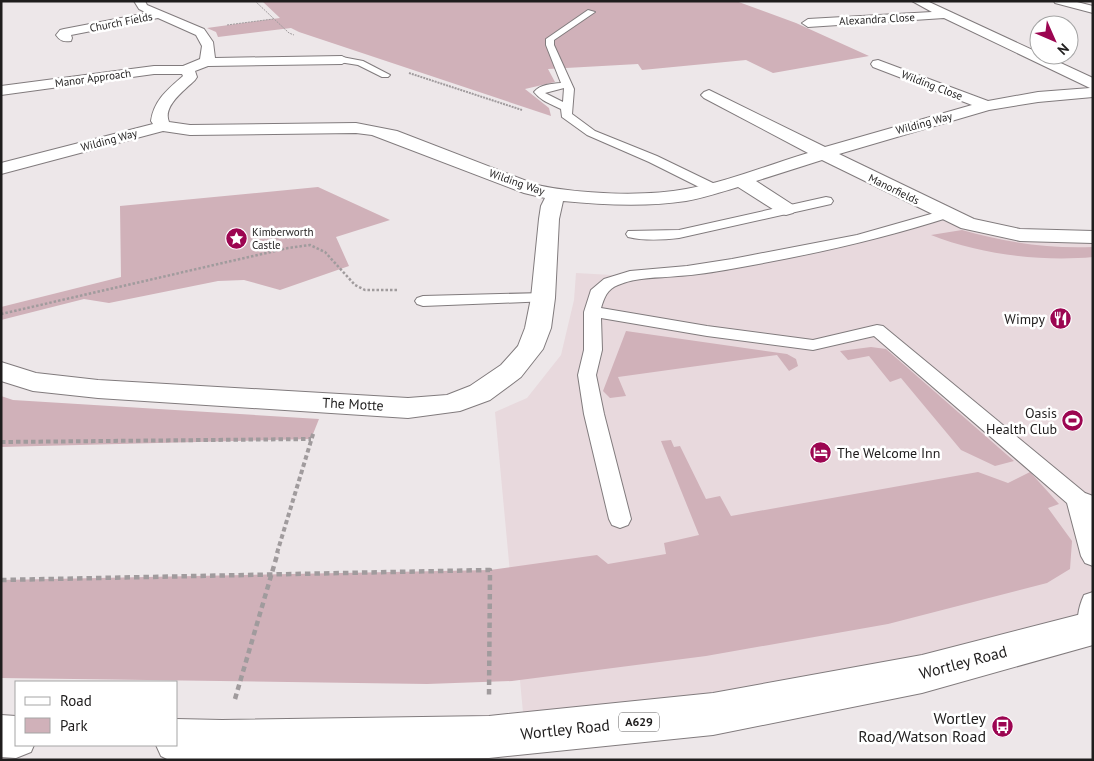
<svg xmlns="http://www.w3.org/2000/svg" width="1094" height="761" viewBox="0 0 1094 761" font-family="'PT Sans',sans-serif">
<style>
.built{fill:#e8d9dd}
.green{fill:#d0b1b9}
.lines{fill:none;stroke-linecap:round;stroke-linejoin:round}
.lane-casing{stroke:#817b7d;stroke-width:2}
.street-casing{stroke:#817b7d;stroke-width:2}
.primary-casing{stroke:#817b7d;stroke-width:2}
.path-far4{stroke:#a09b9d;stroke-width:1;stroke-dasharray:2 1;stroke-linecap:butt}
.path-far3{stroke:#a09b9d;stroke-width:2;stroke-dasharray:2 1;stroke-linecap:butt}
.path-far2{stroke:#a09b9d;stroke-width:2.5;stroke-dasharray:2.5 2;stroke-linecap:butt}
.path-far1{stroke:#a09b9d;stroke-width:4;stroke-dasharray:4.5 3;stroke-linecap:butt}
.path{stroke:#a09b9d;stroke-width:4.5;stroke-dasharray:5.5 4;stroke-linecap:butt}
.lane{fill:#fff;fill-rule:evenodd}
.street{fill:#fff;fill-rule:evenodd}
.primary{fill:#fff;fill-rule:evenodd}
.labels{text-anchor:middle;stroke-width:5;stroke-linejoin:round;paint-order:stroke}
.far-street-label{font-size:11px;fill:#1f1d1d;stroke:#fff}
.far-poi-label{font-size:11px;fill:#1f1d1d;stroke:#fff;text-anchor:start}
.shield{fill:#fff;stroke:#626161;stroke-width:1}
.shield-label{font-size:12px;font-weight:bold;fill:#1f1d1d}
.poi-label{font-size:14px;fill:#1f1d1d;stroke:#fff;text-anchor:end}
.street-label{font-size:14px;fill:#1f1d1d;stroke:#fff}
.near-street-label{font-size:16px;fill:#1f1d1d;stroke:#fff}
.near-poi-label{font-size:16px;fill:#1f1d1d;stroke:#fff;text-anchor:end}
</style>
<rect width="100%" height="100%" fill="#ede7e9"/>
<polygon class="built" points="945,214 968,224 1093,237 1093,628 525,734 495,412 527,398 561,355 574,300 576,273 630,276 857,239"/>
<g class="green">
<polygon points="262,1 736,1 796,23 869,56 773,73 746,60 642,70 638,64 548,69 555,82 525,89 549,108 551,116 299,32 291,28 218,37 216,32 207,28 280,18"/>
<polygon points="318,187 390,220 336,237 349,266 280,290 244,280 218,281 109,303 84,299 1,320 1,307 121,277 120,206"/>
<path d="M962 230C1004 242 1048 249 1093 247V257C1041 262 979 254 931 235Z"/>
<polygon points="626,331 787,354 796,359 798,366 789,371 777,355 618,377 626,396 610,398 603,391"/>
<polygon points="871,347 886,349 1014,461 995,466 961,450 901,378 890,382 869,356 848,360 840,351"/>
<polygon points="1,396 13,400 319,419 311,439 1,447"/>
<polygon points="671,440 674,447 680,446 706,499 720,496 731,516 978,472 1008,483 1030,472 1059,504 1048,508 1072,541 1070,569 1047,583 888,624 706,656 512,681 427,684 1,678 1,580 490,570 597,555 608,564 666,554 664,543 699,535 661,441"/>
</g>
<g class="lines">
<defs>
<g id="lane">
<path d="M588 10 595 12 554 40V45L574 89 572 114 595 131 657 156 717 185 719 188 717 191H707L649 162 587 135 562 117 561 109C551 104 541 101 534 92 541 84 551 84 561 83L546 45V39ZM564 88 563 102 545 93Z"/>
<polygon points="342,57 363,61 390,75 388,77 382,77 358,65 339,62 339,58"/>
<path d="M826 197 831 198 833 201 831 204 679 238C662 240 645 241 628 237L626 234 628 231 679 230Z"/>
<path d="M945 210 950 211 952 214 950 217C879 240 805 256 731 269 713 272 696 275 678 276 658 278 636 277 618 285 607 289 604 298 601 308L707 326 813 340 877 325 883 326 1085 493 1093 496V566L1085 563 1081 556 1067 503 874 336 813 350 707 336 601 318 602 350 596 375 604 414 631 519 628 525 620 528 612 525 609 519 584 414 578 375 584 350V312L591 290 604 279 630 271 687 266 732 259 857 235Z"/>
<polygon points="543,293 549,295 551,298 549,301 423,306 417,304 415,301 417,298 423,296"/>
<path d="M1093 592V639L1090 640 1081 636C1075 624 1078 608 1084 595Z"/>
</g>
<g id="street">
<path d="M134 1H145L147 5 204 29 213 42 215 58 342 56 349 60 342 64 208 66 195 71 197 77 195 80C185 90 162 106 169 122L190 125 356 123 397 131 537 185C578 194 645 197 686 189 727 182 768 165 808 153L704 98 701 95 704 92 709 90 825 147 972 105 873 67 871 64 873 61 878 60 988 101 1038 92 1090 88 944 18 808 27 802 23 808 19 932 12 912 1H927L1093 78V97L1038 102 989 110 839 154 974 219 1020 229 1093 231V243L1020 241 961 228 822 160 756 181 793 205 796 209 793 213 786 215 779 213 738 187C721 192 704 198 686 201 646 207 604 205 563 201L559 219 555 298 551 328 543 349 521 377 490 400 460 411 408 418 98 398 33 391 1 381V362L36 373 98 380 408 398 447 395 470 386 501 365 518 346 525 328 531 298 539 219 541 206 545 198 524 193 372 135 356 133 190 135 163 131 1 174V163L153 124 151 121C154 100 168 89 183 76L182 74H154L1 95V86L154 66H183L200 59 202 46 196 35 158 18 71 35 72 38 71 41C64 42 60 41 56 35L60 30 64 29 147 13 139 9Z"/>
<polygon points="1054,1 1073,1 1093,6 1093,13 1055,3"/>
</g>
<g id="primary">
<polygon points="1093,611 1093,645 922,693 713,735 489,758 169,760 161,756 156,745 176,745 176,719 222,720 489,716 713,693 922,655"/>
<polygon points="1,715 16,716 16,745 34,745 31,752 16,758 1,757"/>
</g>
</defs>
<use href="#lane" class="lane-casing"/>
<use href="#street" class="street-casing"/>
<use href="#primary" class="primary-casing"/>
<g class="path-far4">
<polyline points="255,1 289,33 294,35"/>
<polyline points="227,25 273,19"/>
</g>
<polyline class="path-far3" points="409,73 522,110"/>
<polyline class="path-far2" points="1,314 288,248 310,245 325,252 355,285 365,290 398,290"/>
<g class="path-far1">
<polyline points="1,442 311,439"/>
<polyline points="277,553 314,431"/>
</g>
<g class="path">
<polyline points="1,580 490,570 489,696"/>
<polyline points="235,699 278,552"/>
</g>
<use href="#lane" class="lane"/>
<use href="#street" class="street"/>
<use href="#primary" class="primary"/>
</g>
<defs>
<symbol id="sight-disc" viewBox="-11 -11 22 22"><circle r="9.5" fill="#9c0551" stroke="#fff"/><path d="M0-6L1.8-2.2L6-1.7L2.9 1.2L3.7 5.4L0 3.3L-3.7 5.4L-2.9 1.2L-6-1.7L-1.8-2.2Z" fill="#fff"/></symbol>
<symbol id="restaurant-disc" viewBox="-11 -11 22 22"><circle r="9.5" fill="#9c0551" stroke="#fff"/><path d="M-5-6h1v4h1v-4h1v4h1v-4h1v5L-1.5 .5V6h-2V.5L-5-1ZM5-6V6H3V1.5H1.5Q1.5-4 5-6Z" fill="#fff"/></symbol>
<symbol id="stadium-disc" viewBox="-11 -11 22 22"><circle r="9.5" fill="#9c0551" stroke="#fff"/><path d="M0-5a6.5 5 0 1 0 0 10a6.5 5 0 1 0 0-10ZM-3.5-1.8h7v3.6h-7Z" fill="#fff"/></symbol>
<symbol id="hotel-disc" viewBox="-11 -11 22 22"><circle r="9.5" fill="#9c0551" stroke="#fff"/><path d="M-6-4.5h1.5V1H6V5H4.5V3h-9V5H-6ZM-4 0a1.8 1.8 0 1 1 3.6 0ZM.5 0V-2.5h3Q6-2.5 6 0Z" fill="#fff"/></symbol>
<symbol id="bus-disc" viewBox="-11 -11 22 22"><circle r="9.5" fill="#9c0551" stroke="#fff"/><path d="M-5-6H5V4H4V6H2V4H-2V6H-4V4H-5ZM-3.5-4V0h7V-4ZM-3.5 1.2v1.5H-2V1.2ZM2 1.2v1.5H3.5V1.2Z" fill="#fff"/></symbol>
</defs>
<g fill-rule="evenodd">
<use href="#sight-disc" x="224" y="226" width="25" height="25"/>
<use href="#restaurant-disc" x="1048" y="306" width="25" height="25"/>
<use href="#stadium-disc" x="1060" y="408" width="25" height="25"/>
<use href="#hotel-disc" x="808" y="440" width="25" height="25"/>
<use href="#bus-disc" x="990" y="714" width="25" height="25"/>
</g>
<g class="labels">
<g class="far-street-label">
<text transform="translate(877 19) rotate(-3)" y="4">Alexandra Close</text>
<text transform="translate(121 22) rotate(-11)" y="4">Church Fields</text>
<text transform="translate(93 78) rotate(-8)" y="4">Manor Approach</text>
<text transform="translate(932 85) rotate(21)" y="4">Wilding Close</text>
<text transform="translate(924 123) rotate(-15)" y="4">Wilding Way</text>
<text transform="translate(109 140) rotate(-15)" y="4">Wilding Way</text>
<text transform="translate(517 182) rotate(19)" y="4">Wilding Way</text>
<text transform="translate(894 189) rotate(26)" y="4">Manorfields</text>
</g>
<g class="far-poi-label">
<text x="252" y="236">Kimberworth<tspan x="252" dy="13">Castle</tspan></text>
</g>
<rect class="shield" x="619" y="712.5" width="40" height="19" rx="4"/>
<g class="shield-label">
<text x="639" y="726">A629</text>
</g>
<g class="poi-label">
<text x="1045" y="324">Wimpy</text>
<text x="1057" y="418">Oasis<tspan x="1057" dy="16">Health Club</tspan></text>
<text x="837" y="458" text-anchor="start">The Welcome Inn</text>
</g>
<g class="street-label">
<text transform="translate(353 404) rotate(3)" y="5">The Motte</text>
</g>
<g class="near-street-label">
<text transform="translate(963 662) rotate(-15)" y="6">Wortley Road</text>
<text transform="translate(565 729) rotate(-6)" y="6">Wortley Road</text>
</g>
<g class="near-poi-label">
<text x="986" y="724">Wortley<tspan x="986" dy="18">Road/Watson Road</tspan></text>
</g>
</g>
<rect width="1094" height="761" fill="none" stroke="#1f1d1d" stroke-width="5"/>
<rect x="15" y="681" width="162" height="65" fill="#ffffff" stroke="#a5a5a5"/>
<rect x="25" y="697" width="25" height="8" fill="#ffffff" stroke="#a5a5a5"/>
<text x="60" y="706" font-size="15" fill="#1f1d1d">Road</text>
<rect x="25" y="718" width="25" height="15" fill="#d0b1b9" stroke="#a5a5a5"/>
<text x="60" y="731" font-size="15" fill="#1f1d1d">Park</text>
<g transform="translate(1054 40) rotate(135)"><circle r="24" fill="#ffffff" stroke="#a5a5a5"/>
<path d="M0-4L9 19L0 12L-9 19Z" fill="#9c0551"/>
<text y="-8" font-size="14" font-weight="bold" text-anchor="middle" fill="#1f1d1d">N</text>
</g>
</svg>
